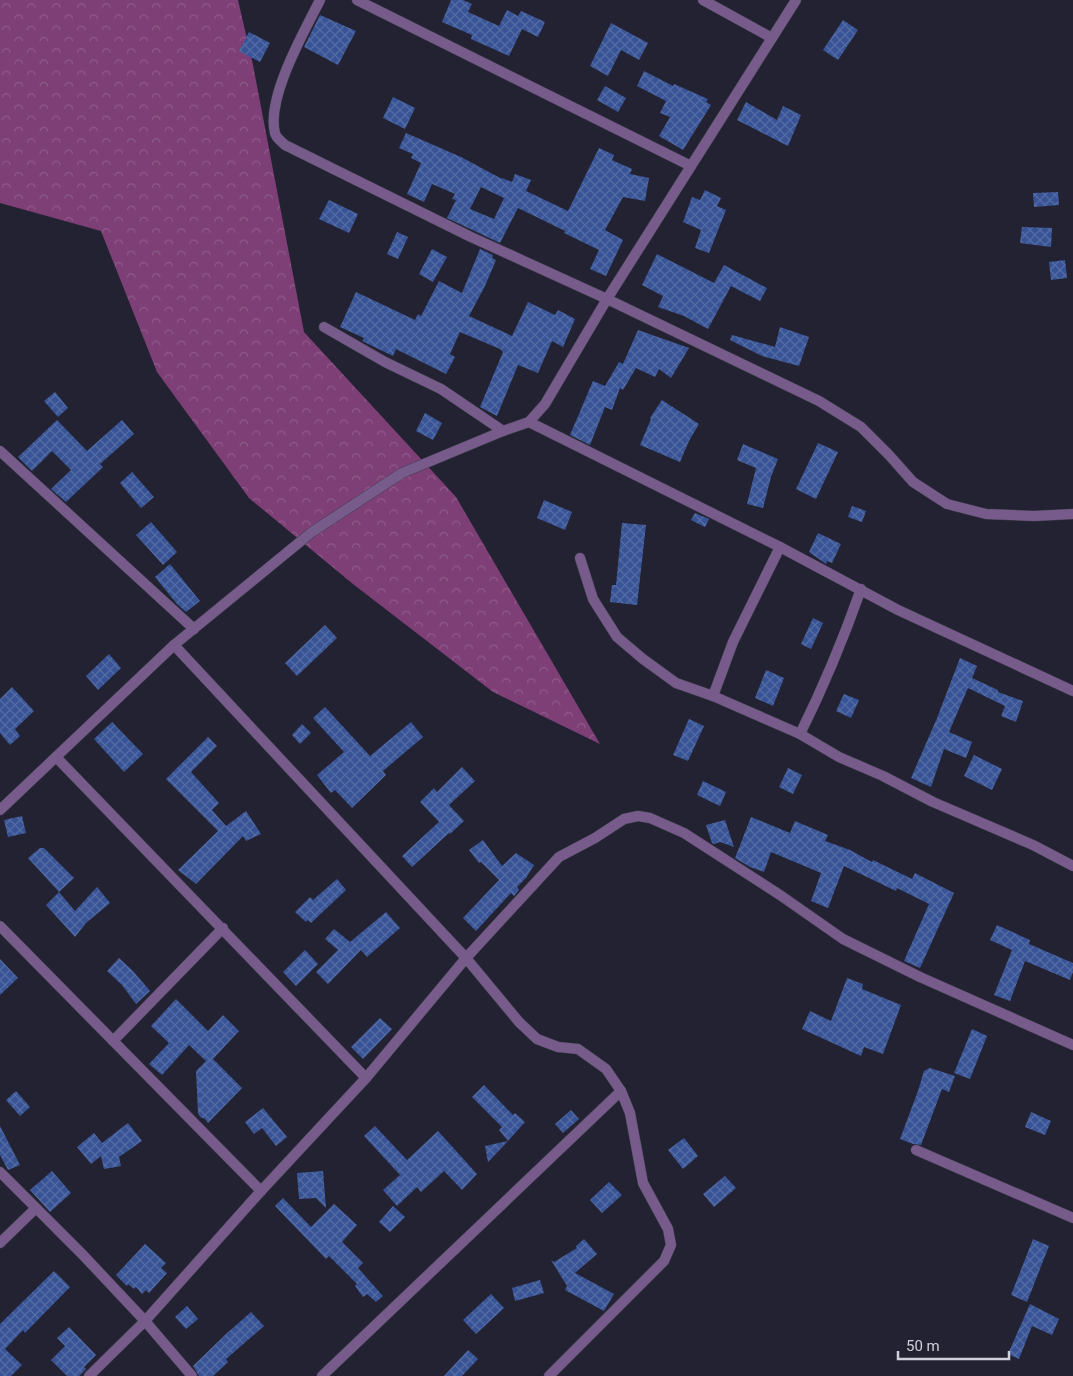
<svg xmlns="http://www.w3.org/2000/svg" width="1073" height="1376" viewBox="0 0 1073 1376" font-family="Roboto,sans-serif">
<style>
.forest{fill:url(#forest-crowns)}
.building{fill:url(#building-cross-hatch);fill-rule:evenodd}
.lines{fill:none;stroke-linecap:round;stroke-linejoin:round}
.street-casing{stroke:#3f3e4d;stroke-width:11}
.street{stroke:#775c8b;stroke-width:10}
</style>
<defs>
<pattern id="forest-crowns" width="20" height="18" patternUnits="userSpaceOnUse" patternTransform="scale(1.25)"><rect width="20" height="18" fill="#7e3f76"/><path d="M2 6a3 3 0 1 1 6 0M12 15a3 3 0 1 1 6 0" fill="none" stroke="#8f5a89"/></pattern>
<pattern id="building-cross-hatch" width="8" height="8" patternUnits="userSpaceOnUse" patternTransform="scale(1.25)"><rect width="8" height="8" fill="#385496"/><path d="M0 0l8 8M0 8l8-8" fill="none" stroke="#546ca4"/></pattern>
</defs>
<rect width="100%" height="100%" fill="#232232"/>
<polygon class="forest" points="0,0 238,0 253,65 304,332 456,497 600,744 493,692 353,584 249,498 157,372 101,231 0,203"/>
<g class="building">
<polygon points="451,0 463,0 472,4 468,12 499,26 507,10 518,16 521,11 545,22 538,37 522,29 509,56 471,39 472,35 442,22"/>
<polygon points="320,15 356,31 338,65 304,47"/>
<polygon points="843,20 858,30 838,60 823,50"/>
<polygon points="611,23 648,43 639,60 621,50 608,76 590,66"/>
<polygon points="249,32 270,43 260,62 239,51"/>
<polygon points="644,71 673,86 674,84 708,99 706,102 711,105 683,150 659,136 670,117 660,113 666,101 637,86"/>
<polygon points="605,86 626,98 618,112 597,100"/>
<polygon points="393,97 415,108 405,129 383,118"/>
<polygon points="746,102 777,120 783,106 801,115 788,146 737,120"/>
<path d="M406 133 461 157 502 179V178L512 182 515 174 531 180 526 191 568 211 599 148 614 155 612 160 632 169 630 174 649 178 645 201 623 197 605 230 623 240 606 276 590 269 599 250 564 233 565 231 518 208 500 243 447 218 456 200 452 199 455 194 432 184 424 202 407 194 421 163 411 158 413 154 399 148ZM481 187 504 198 494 219 470 209Z"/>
<polygon points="705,190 721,198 717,206 726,210 709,253 695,248 701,230 683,222 692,197 700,200"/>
<polygon points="1058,192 1059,205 1034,207 1033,193"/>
<polygon points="329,200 358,214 349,233 319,219"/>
<polygon points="1022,227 1052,228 1051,247 1020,243"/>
<polygon points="397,232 408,237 398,259 387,254"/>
<polygon points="432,249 447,257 433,282 419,274"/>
<polygon points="480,249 493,255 492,258 496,260 485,286 469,316 512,336 528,302 555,315 558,310 575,319 563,347 552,341 538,373 518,365 497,416 480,407 503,352 500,349 460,332 450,354 455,357 446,374 396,349 393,356 362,341 364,338 340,327 356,292 415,320 418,314 421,316 439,281 462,293"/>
<polygon points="657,254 714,283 724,265 767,288 760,301 731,286 708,329 684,316 658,307 663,296 642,285"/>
<polygon points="1065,260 1067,278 1051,280 1049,262"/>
<polygon points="780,327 809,337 799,366 762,356 730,340 732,335 775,347"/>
<polygon points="638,330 689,348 671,378 659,369 655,377 636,368 623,390 620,388 612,410 605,407 590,445 570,435 593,381 605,386 619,362 623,364"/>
<polygon points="55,392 68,408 58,417 44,401"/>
<polygon points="662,400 699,424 689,441 680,462 640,445 651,419 650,418"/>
<polygon points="425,413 442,423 433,440 416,431"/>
<polygon points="57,420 87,451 122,420 134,434 100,464 103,467 66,502 51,489 71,470 52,451 32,471 18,457"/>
<polygon points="818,443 838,452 816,499 796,489"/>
<polygon points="743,444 778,459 771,477 763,508 747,504 756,468 737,460"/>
<polygon points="132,472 154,497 141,508 120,483"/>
<polygon points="544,500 572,512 565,530 537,518"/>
<polygon points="852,506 866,511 862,522 848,517"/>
<polygon points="695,513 709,519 705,527 691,520"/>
<polygon points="151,522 177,552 163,565 136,535"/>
<polygon points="622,523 646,525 637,605 610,602 612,585 616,585"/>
<polygon points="818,533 841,544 832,563 827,561 826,564 809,552"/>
<polygon points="170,564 200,601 186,612 177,604 155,577"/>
<polygon points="813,618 823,623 811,649 801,644"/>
<polygon points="325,625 337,638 297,676 285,663"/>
<polygon points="109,654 121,668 98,690 86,676"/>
<polygon points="960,658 977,666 972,678 998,690 998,692 1023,701 1016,722 1001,716 1005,706 968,688 949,732 972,742 966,758 944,749 931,787 911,778 937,718"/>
<polygon points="766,670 784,678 773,706 755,698"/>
<polygon points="12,687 34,711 15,729 20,736 10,745 0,733 0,699"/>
<polygon points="844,694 859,700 851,718 836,711"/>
<polygon points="325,707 370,756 411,722 423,737 383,771 386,775 352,808 335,790 331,793 317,775 344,752 313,718"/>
<polygon points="689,719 704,726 688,761 673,755"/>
<polygon points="112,722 143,754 124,772 94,739"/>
<polygon points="302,724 311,733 300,744 292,735"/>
<polygon points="208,737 217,746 191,772 219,803 212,810 226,826 246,811 261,834 246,841 243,836 196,884 178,870 218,831 166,779"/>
<polygon points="974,755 1002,769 992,790 964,776"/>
<polygon points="462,767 475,781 449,805 464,821 450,834 449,833 412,867 402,856 439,822 420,802 434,788 437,792"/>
<polygon points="788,768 802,775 793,794 779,787"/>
<polygon points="703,781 726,792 720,806 697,795"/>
<polygon points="22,816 26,833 8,837 4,820"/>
<polygon points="751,817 790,833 795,821 828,835 825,841 850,850 872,862 873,860 912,879 915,873 954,893 920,968 904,961 929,904 897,888 896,891 844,866 828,908 811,901 821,873 771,852 764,872 750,867 735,858"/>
<polygon points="725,820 734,847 720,842 714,844 712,843 706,825"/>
<polygon points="483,840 502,866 516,853 534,865 526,878 517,887 519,890 514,896 511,893 476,931 463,918 499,880 481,862 479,863 469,850"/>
<polygon points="40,848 44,848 74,878 59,892 28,858"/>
<polygon points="337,879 346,890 311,923 308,920 306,922 295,912 310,897 313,900"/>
<polygon points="97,887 110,903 86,923 75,937 46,905 59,892 75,911"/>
<polygon points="386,912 400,928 367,957 361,950 328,984 316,972 338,950 325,939 334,929 350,942"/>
<polygon points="997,925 1030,940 1029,944 1073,963 1073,972 1070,980 1025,961 1010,1001 994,995 1012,950 990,940"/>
<polygon points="305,950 318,964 296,986 283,972"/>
<polygon points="119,958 133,971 150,991 136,1004 122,985 107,971"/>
<polygon points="0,959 18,978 0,995"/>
<polygon points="847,978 863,984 862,989 901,1005 883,1054 864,1047 861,1056 802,1029 810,1011 831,1021"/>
<polygon points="176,999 208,1031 223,1015 239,1031 213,1059 242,1088 208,1123 205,1119 200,1117 198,1113 196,1071 206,1061 189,1045 162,1075 149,1064 169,1043 151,1026"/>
<polygon points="380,1018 392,1029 363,1059 351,1047"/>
<polygon points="972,1029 987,1036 970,1079 954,1073"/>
<polygon points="930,1068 955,1076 949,1092 942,1089 921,1145 913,1144 900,1139 918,1091 924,1071"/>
<polygon points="484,1085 513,1115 515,1113 525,1122 508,1141 499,1130 502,1127 472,1097"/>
<polygon points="16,1091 30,1107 20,1116 6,1100"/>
<polygon points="263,1108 287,1137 276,1146 262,1128 254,1134 245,1122"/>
<polygon points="571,1110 579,1119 563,1133 555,1124"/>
<polygon points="1031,1112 1051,1121 1045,1135 1025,1127"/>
<polygon points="128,1123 142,1141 119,1157 121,1166 104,1169 101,1156 91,1164 77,1147 94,1133 102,1143"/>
<polygon points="0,1126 20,1165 8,1170 0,1155"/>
<polygon points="375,1126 407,1160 438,1131 477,1174 462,1190 444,1171 421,1192 417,1187 397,1206 383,1190 400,1175 364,1136"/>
<polygon points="684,1138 698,1156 683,1169 668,1150"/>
<polygon points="508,1141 488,1162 485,1146"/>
<polygon points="52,1171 71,1193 50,1212 30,1190"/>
<polygon points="323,1171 326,1208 316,1198 299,1199 297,1173"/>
<polygon points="725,1176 736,1188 714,1207 703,1194"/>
<polygon points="609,1182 622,1195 602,1213 590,1200"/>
<polygon points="283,1198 311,1227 334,1204 357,1225 342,1242 363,1263 358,1268 383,1296 376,1302 367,1294 363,1297 355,1286 357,1284 329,1256 326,1259 275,1206"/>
<polygon points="393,1206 405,1217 390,1232 379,1222"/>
<polygon points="584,1239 597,1254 575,1273 614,1294 604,1311 565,1290 567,1286 551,1260 554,1262 577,1248 576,1246"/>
<polygon points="1033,1239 1049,1246 1027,1302 1011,1295"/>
<polygon points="145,1244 166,1263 161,1268 167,1273 149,1293 146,1290 142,1294 136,1287 134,1289 128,1284 127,1286 116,1275"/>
<polygon points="54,1271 70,1287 25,1333 23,1330 5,1349 22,1365 11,1376 0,1376 0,1324"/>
<polygon points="540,1280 544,1293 515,1301 512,1288"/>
<polygon points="491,1294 504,1308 476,1334 463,1320"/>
<polygon points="1030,1304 1059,1319 1052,1335 1032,1326 1019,1359 1008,1354"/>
<polygon points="187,1306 198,1319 186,1329 175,1317"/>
<polygon points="251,1312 264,1326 226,1359 228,1362 213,1376 199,1376 193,1366 226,1334"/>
<polygon points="69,1327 96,1355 84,1367 86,1369 79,1376 67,1376 51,1360 65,1346 57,1338"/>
<polygon points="468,1350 478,1359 462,1376 444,1376"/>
</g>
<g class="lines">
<defs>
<g id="street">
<path d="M320 0C304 32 266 98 275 133 276 138 281 141 285 145L471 237 607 299 819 401 861 427 889 455 913 482 947 504 986 514 1034 516 1073 514"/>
<polyline points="357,0 691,166"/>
<polyline points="703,0 772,38"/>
<polyline points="324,327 385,362 441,389 503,431"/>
<polyline points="529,422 780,547 898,610 1073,691"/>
<polyline points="0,451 194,629"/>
<polyline points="580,558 593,599 617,637 643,659 676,683 713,696 800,734 839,757 883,776 933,802 1033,845 1073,866"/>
<polyline points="174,645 466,958 519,1022 537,1039 558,1047 578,1049 606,1069 621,1091 630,1113 643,1183 668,1229 671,1245 664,1261 549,1376"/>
<polyline points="713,696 733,642 780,547"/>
<path d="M800 734C824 686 843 640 861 589"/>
<polyline points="56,757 366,1078"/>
<polyline points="0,810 174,645 312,532 402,473 503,431 529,422 545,404 607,299 796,0"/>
<polyline points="0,926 261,1191"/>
<polyline points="113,1041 223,928"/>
<polyline points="916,1150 1073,1218"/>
<polyline points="0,1172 83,1255 145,1321 192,1376"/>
<polyline points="0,1243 36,1208"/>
<polyline points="89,1376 145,1321 261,1191 366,1078 466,958 559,857 595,838 624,819 638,816 650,818 684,833 780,895 843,939 920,977 1073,1045"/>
<polyline points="322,1376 621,1091"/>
</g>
</defs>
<use href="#street" class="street-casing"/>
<use href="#street" class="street"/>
</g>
<path d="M898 1351v8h111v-8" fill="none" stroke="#d0d0db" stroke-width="2.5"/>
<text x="906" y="1351" font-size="15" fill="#d0d0db" stroke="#232232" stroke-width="4" paint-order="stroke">50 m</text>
</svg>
